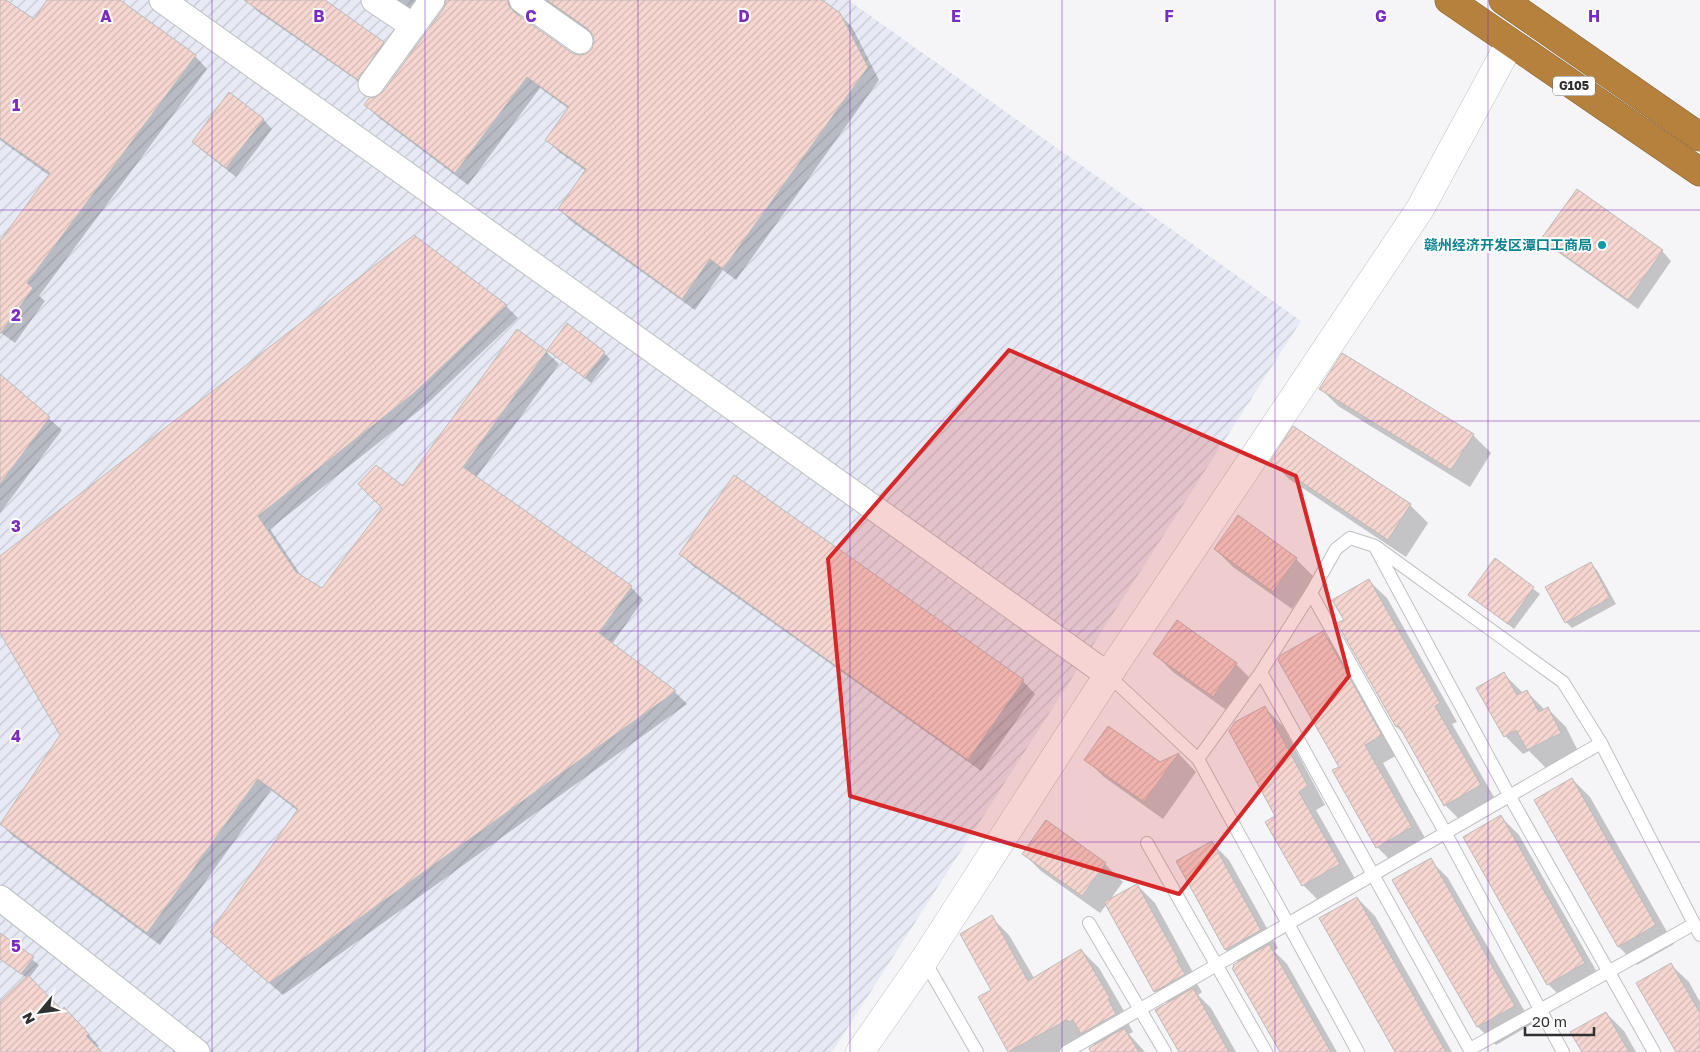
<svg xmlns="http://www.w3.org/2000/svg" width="1700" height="1052" viewBox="0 0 1700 1052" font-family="'Golos Text','Noto Sans SC',sans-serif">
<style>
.industrial{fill:url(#industrial-furrows)}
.shadow{fill:#0003}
.building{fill:url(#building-hatch);stroke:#bdbaba}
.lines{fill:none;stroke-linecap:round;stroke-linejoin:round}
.lane-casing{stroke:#bfc0c2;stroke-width:14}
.street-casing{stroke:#bfc0c2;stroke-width:27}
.secondary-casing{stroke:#bfc0c2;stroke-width:29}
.highway-casing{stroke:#876538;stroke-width:29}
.lane{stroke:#fff;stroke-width:12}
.street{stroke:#fff;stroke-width:25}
.secondary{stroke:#fff;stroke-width:28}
.highway{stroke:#b6813c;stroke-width:28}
.marked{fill:#d62828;fill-opacity:0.2;stroke:#d62828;stroke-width:4;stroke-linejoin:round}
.grid{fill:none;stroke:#7b2cbf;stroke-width:1;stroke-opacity:0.55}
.culture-dot{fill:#0f9aa8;stroke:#fff;stroke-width:2}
.labels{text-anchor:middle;stroke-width:4;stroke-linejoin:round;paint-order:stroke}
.shield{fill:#fff;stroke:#6e6e6f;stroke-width:1}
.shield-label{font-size:12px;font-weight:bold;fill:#303031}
.culture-label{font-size:14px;font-weight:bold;fill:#0d838f;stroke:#fff;text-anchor:end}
.grid-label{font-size:16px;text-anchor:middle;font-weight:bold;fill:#7b2cbf;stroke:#fff;stroke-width:4;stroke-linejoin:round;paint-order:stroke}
</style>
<defs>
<pattern id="industrial-furrows" width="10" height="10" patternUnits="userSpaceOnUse" patternTransform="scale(1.25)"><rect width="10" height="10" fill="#e7eaf4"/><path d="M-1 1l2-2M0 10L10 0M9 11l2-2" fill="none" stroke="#c6c9d2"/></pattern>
<pattern id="building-hatch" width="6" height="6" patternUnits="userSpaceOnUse" patternTransform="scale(1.25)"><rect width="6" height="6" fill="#f6d6d0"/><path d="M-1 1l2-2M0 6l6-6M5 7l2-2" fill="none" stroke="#d3b8b3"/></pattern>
</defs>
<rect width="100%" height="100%" fill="#f5f5f8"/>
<polygon class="industrial" points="0,0 848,0 1301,321 832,1052 0,1052"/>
<g class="shadow">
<polygon points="0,0 4,0 34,21 49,0 117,0 195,56 207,69 39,296 45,301 15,343 0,332 0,243 50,176 0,140"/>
<polygon points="249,0 323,0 383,42 393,52 368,88 257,11 248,1"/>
<polygon points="396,0 437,0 422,18"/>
<polygon points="447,0 527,0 519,12 521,18 572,54 579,57 587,55 592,50 596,42 594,36 544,0 819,0 839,14 852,27 879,80 736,280 723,270 695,310 571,221 559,209 586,171 559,152 547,140 569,109 540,88 468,185 378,117 366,105 384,93 445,9"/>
<polygon points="263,119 272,129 236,177 203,151 193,142"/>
<polygon points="1543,239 1662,251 1671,261 1638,309 1552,248"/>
<polygon points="506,306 518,318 426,405 270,529 302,577 322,590 403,488 517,330 546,352 559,364 476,478 631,587 643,600 612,644 675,692 687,704 283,995 224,944 298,811 271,790 160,945 13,836 1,824 62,735 0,631 0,558"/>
<polygon points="549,350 604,353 610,359 591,383"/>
<polygon points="0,376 62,430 0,513"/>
<polygon points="1320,388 1473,435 1491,453 1470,487 1338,406"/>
<polygon points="1294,428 1410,505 1428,523 1406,557 1289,479 1271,461"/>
<polygon points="1238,517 1296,559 1314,577 1292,609 1233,567 1215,549"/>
<polygon points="680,554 1023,681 1035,694 981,771 693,566"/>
<polygon points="1495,560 1540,594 1514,629 1470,595"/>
<polygon points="1590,564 1597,570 1616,604 1572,628 1566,622"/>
<polygon points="1369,581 1387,598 1457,722 1452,724 1498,804 1463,823 1445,805 1405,735 1397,727 1345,620"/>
<polygon points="1323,633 1341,651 1399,754 1383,763 1429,845 1395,865 1377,847 1341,767"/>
<polygon points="1155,654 1236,664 1254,682 1232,714 1173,672"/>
<polygon points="1504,674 1523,693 1526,691 1545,710 1548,709 1566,727 1578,751 1546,768 1529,751 1523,754 1505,736"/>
<polygon points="1265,708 1283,726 1325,805 1316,810 1357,882 1321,903 1303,885 1277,816"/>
<polygon points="1179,754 1196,772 1163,819 1104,777 1086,759 1159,764"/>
<polygon points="1572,779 1590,797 1674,944 1637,965 1619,947 1536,800"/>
<polygon points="1501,817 1519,835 1602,981 1566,1002 1548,984"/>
<polygon points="1211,842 1229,860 1278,948 1274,951 1287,964 1337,1052 1281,1052 1239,963 1226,950 1177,861"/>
<polygon points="1023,853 1105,864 1123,882 1109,901 1137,885 1155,903 1196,978 1194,979 1202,992 1198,995 1211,1008 1236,1052 1180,1052 1168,1004 1155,991 1107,904 1100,913 1041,871"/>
<polygon points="1430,860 1448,878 1532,1024 1496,1045 1478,1027 1394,880"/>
<polygon points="1357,898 1375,916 1452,1052 1397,1052"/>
<polygon points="991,917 1009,935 1034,978 1081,950 1099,968 1127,1016 1125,1017 1133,1032 1129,1034 1145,1052 1093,1052 1095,1046 1086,1037 1060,1052 1010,1052 980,998 993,991"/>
<polygon points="0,934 39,965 29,978 62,1011 76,1021 99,1046 97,1048 101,1052 0,1052 0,1004 27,978 0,959"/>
<polygon points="1671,965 1689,982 1700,1002 1700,1052 1677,1052"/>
<polygon points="1606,1013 1624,1031 1636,1052 1583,1052"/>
</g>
<g class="building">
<polygon points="0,0 6,0 34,19 47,0 120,0 196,55 27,283 33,288 0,334 0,241 50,173 0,138"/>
<polygon points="244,0 325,0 384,42 358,80"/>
<polygon points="446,0 508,0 509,6 514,12 572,53 579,55 586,54 592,49 594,42 593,35 588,29 547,0 822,0 840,13 868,67 723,269 710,259 682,299 558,209 586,169 545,140 569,107 527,77 455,173 364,105 369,98 376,97 383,92 444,8"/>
<polygon points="229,92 264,119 226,168 192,142"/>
<polygon points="1577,189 1663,250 1628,300 1541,239"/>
<polygon points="414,235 507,305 414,393 258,516 296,572 322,588 382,508 358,484 376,465 403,486 517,329 547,351 463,467 632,586 599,633 676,691 269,983 210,932 298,809 258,779 147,933 0,824 60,735 0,633 0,556"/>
<polygon points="567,323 605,352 585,378 547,350"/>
<polygon points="1342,353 1474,434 1451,470 1319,389"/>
<polygon points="0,374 50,417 0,484"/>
<polygon points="1293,426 1411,504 1388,540 1270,461"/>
<polygon points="734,475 1024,680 968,760 679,554"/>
<polygon points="1238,515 1297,558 1273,592 1214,549"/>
<polygon points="1495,558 1534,587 1508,624 1468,595"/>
<polygon points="1591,562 1610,598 1565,623 1545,587"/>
<polygon points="1369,579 1440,703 1435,706 1481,785 1444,806 1399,726 1396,727 1337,623 1344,620 1332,600"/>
<polygon points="1177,620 1237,663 1213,697 1153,654"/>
<polygon points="1323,631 1382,735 1365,745 1412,827 1376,848 1332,770 1339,767 1278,660 1281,655"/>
<polygon points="1504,672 1517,695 1527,690 1539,712 1548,707 1561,733 1527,750 1516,730 1504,737 1476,688"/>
<polygon points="1265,706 1308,786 1299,792 1340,864 1302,886 1265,822 1275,816 1229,731 1235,722"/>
<polygon points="1108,726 1160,762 1179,753 1144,802 1084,760"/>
<polygon points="1572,778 1656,925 1618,947 1534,800"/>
<polygon points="1501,815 1585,963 1547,985 1463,837"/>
<polygon points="1046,820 1106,863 1082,896 1022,854"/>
<polygon points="1212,841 1261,930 1225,950 1176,861"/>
<polygon points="1431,858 1515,1006 1477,1027 1392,880"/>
<polygon points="1137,884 1179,960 1177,961 1185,974 1154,992 1104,902"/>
<polygon points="1357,897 1446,1052 1395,1052 1319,918"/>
<polygon points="992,915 1028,981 1081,949 1110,998 1108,999 1116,1014 1081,1034 1073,1020 1069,1022 1067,1020 1008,1052 978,997 991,990 960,934"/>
<polygon points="0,933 34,957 21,974 0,959"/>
<polygon points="1269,944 1331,1052 1280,1052 1232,968 1234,967 1233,965"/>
<polygon points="1671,963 1700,1013 1700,1052 1676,1052 1636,983"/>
<polygon points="28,975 62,1010 64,1007 89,1034 86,1036 102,1052 0,1052 0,1002"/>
<polygon points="1193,988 1229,1052 1179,1052 1155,1010"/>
<polygon points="1606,1012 1629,1052 1582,1052 1570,1032"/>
<polygon points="1124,1028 1139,1052 1091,1052 1089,1048"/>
</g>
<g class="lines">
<defs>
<g id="lane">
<polyline points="1376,549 1509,795 1654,1052"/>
<polyline points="1311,593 1445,832 1563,1052"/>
<polyline points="1261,672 1471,1052"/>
<polyline points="1108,675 1198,759 1358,1052"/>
<polyline points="1198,759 1261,672 1311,593 1336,549 1350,538 1375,546 1563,682 1601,743 1700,935"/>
<polyline points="1147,843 1266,1052"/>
<polyline points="1089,923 1165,1052"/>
<polyline points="924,960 977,1052"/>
<polyline points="1470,1049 1694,924"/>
<polyline points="1066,1052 1601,743"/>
</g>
<g id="street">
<polyline points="162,0 1108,675"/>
<polyline points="374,0 413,26"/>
<polyline points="522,0 580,41"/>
<polyline points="371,84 432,0"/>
<polyline points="0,898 197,1052"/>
</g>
<polyline id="secondary" points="860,1052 924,960 1108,675 1420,209 1510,43"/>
<g id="highway">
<polyline points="1449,0 1700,172"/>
<polyline points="1503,0 1700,137"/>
</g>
</defs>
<use href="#lane" class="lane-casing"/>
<use href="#street" class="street-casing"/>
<use href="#secondary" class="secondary-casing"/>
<use href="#highway" class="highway-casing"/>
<use href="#lane" class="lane"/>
<use href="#street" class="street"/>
<use href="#secondary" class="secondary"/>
<use href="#highway" class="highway"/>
</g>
<path class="marked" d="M1009 350 1296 476 1349 676 1179 894 850 796 828 559Z"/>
<path class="grid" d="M212 0V1052M425 0V1052M638 0V1052M850 0V1052M1062 0V1052M1275 0V1052M1488 0V1052M0 210H1700M0 421H1700M0 631H1700M0 842H1700"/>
<circle class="culture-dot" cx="1602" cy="245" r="5"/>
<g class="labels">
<rect class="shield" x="1553" y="76.5" width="42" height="19" rx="4"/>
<g class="shield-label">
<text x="1574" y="90">G105</text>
</g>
<g class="culture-label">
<text x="1592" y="250">赣州经济开发区潭口工商局</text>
</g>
</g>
<g class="grid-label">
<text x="106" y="22">A</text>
<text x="319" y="22">B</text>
<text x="531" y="22">C</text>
<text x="744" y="22">D</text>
<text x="956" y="22">E</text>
<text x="1169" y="22">F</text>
<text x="1381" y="22">G</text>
<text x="1594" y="22">H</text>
<text x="16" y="111">1</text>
<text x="16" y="321">2</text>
<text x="16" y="532">3</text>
<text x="16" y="742">4</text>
<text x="16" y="952">5</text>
</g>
<g transform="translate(40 1012) rotate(241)" stroke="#ffffff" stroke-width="4" paint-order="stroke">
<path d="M0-4L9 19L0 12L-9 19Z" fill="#303031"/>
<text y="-8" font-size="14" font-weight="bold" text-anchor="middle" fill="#303031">N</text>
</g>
<path d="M1525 1027v8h69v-8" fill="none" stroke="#303031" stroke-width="2.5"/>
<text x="1532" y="1027" font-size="15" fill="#303031" stroke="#ffffff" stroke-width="4" paint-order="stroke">20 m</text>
</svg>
